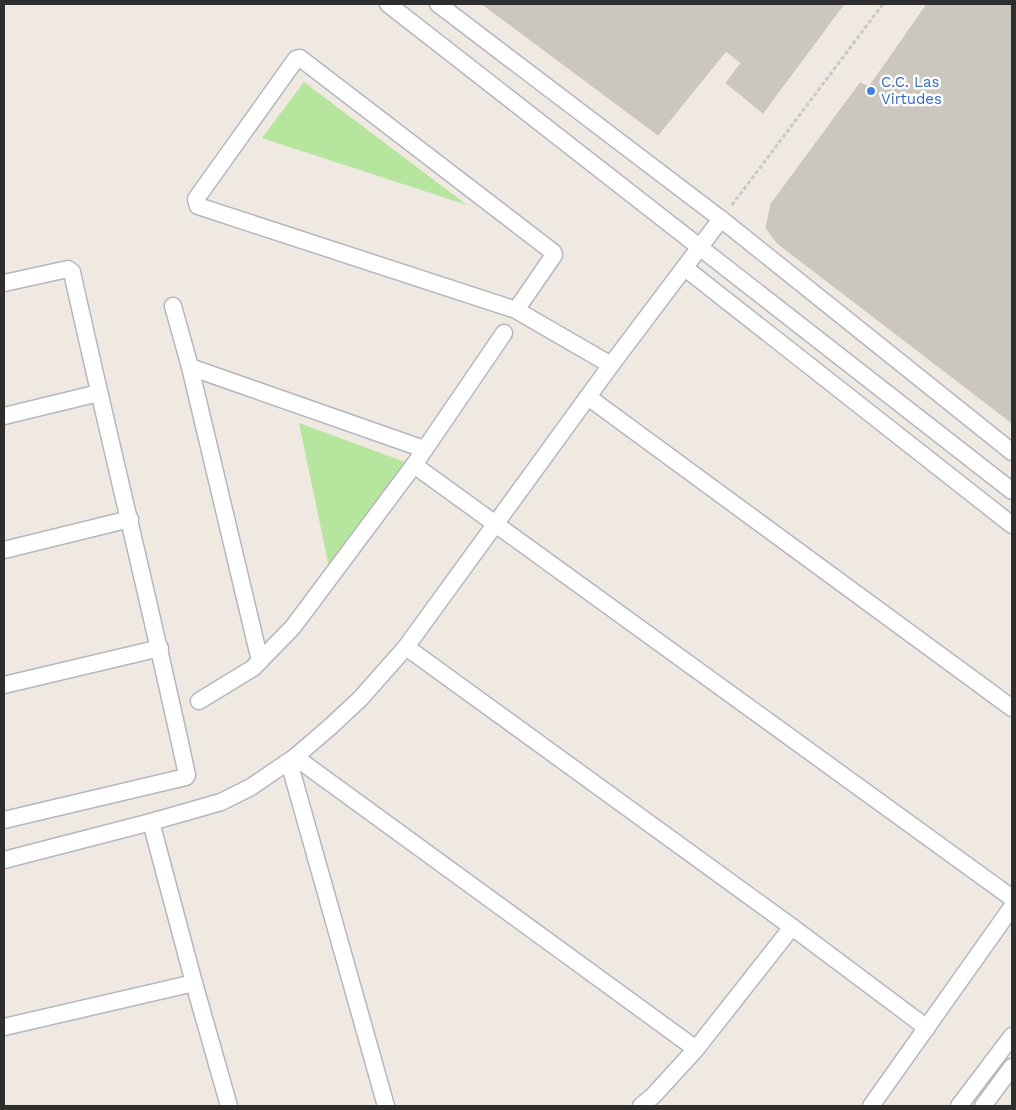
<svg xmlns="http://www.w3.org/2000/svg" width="1016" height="1110" viewBox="0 0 1016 1110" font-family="'Work Sans',sans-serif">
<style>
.green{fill:#b6e59e}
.building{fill:#cbc7bf;stroke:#cbc5ba}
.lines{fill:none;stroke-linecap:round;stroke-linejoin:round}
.minor-casing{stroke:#b4b7c1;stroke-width:19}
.path{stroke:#c9c9c9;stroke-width:3;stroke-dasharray:4 2.5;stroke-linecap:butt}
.minor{stroke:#fff;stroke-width:16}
.shop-dot{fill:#3f7fe0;stroke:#fff;stroke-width:2}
.labels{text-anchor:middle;stroke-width:5;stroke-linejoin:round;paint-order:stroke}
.shop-label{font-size:15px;fill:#366cbe;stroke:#fff;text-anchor:start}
</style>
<rect width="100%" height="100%" fill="#efe9e1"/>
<g class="green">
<polygon points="304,82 467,205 262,138"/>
<polygon points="299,423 405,462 329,567"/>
</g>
<g class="building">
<polygon points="482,4 844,4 763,113 726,83 741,63 726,51 658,135"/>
<polygon points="927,4 1012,4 1012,423 777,243 766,228 771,204 860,83 869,87"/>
</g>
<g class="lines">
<defs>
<g id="minor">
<polyline points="388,4 1012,491"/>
<polyline points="438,4 721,219 1012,452"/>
<polyline points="685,268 1012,525"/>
<path d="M4 283 68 269 72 272C109 440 151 607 187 775L186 777 4 820"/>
<polyline points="173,306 190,367 260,661"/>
<polyline points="516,310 554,255 553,252 300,58 296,59 196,199 198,206 516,310 611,365"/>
<polyline points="190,367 424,449"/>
<polyline points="588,397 1012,708"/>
<polyline points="4,416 99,393"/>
<polyline points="414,465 1012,898"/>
<polyline points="4,550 130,519"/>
<polyline points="406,647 792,927 927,1028"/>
<polyline points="4,685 160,648"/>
<polyline points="199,701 253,668 293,627 414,465 504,333"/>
<polyline points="295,757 696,1049"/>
<polyline points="289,762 386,1106"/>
<polyline points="151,822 194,983 229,1106"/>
<polyline points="4,860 151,822 221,802 251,787 295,757 330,727 360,699 406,647 611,365 721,219"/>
<polyline points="4,1027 194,983"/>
<polyline points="641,1106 653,1096 696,1049 792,927"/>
<polyline points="871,1106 1012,907"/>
<polyline points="959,1106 1012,1036"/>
<polyline points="983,1106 1012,1067"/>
</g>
</defs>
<use href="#minor" class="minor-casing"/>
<polyline class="path" points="732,205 883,4"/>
<use href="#minor" class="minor"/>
</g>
<circle class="shop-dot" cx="871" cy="91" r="5"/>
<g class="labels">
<g class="shop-label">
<text x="881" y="87">C.C. Las<tspan x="881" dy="17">Virtudes</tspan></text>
</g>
</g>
<rect width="1016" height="1110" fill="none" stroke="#2e2e2e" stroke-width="10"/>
</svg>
